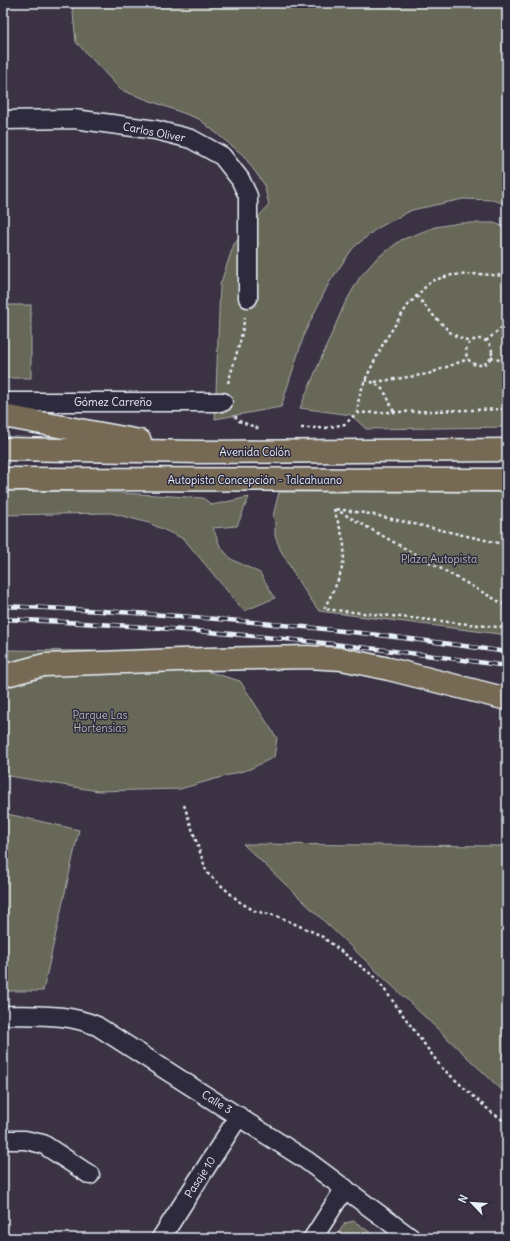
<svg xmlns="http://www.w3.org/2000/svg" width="510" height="1241" viewBox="0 0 510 1241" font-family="Delius,sans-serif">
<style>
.green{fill:#676859;stroke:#a8aca8}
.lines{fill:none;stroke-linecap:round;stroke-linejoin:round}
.street-casing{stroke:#e8f1f8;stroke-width:21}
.primary-casing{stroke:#e8f1f8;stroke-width:25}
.path{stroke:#e8f1f8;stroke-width:2.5;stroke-dasharray:3 3;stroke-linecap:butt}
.street{stroke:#2f2a3d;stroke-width:18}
.primary{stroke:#766a54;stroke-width:22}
.rail-casing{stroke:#e8f1f8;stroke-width:4.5}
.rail{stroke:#2f2a3d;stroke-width:3;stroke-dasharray:9;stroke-linecap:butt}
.labels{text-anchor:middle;stroke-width:3;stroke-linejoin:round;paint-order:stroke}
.street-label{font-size:11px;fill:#e8f1f8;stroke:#2f2a3d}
.park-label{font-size:11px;fill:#b4bab8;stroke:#2f2a3d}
</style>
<rect width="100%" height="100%" fill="#3b3343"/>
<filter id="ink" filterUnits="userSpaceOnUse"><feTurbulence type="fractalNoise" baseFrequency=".025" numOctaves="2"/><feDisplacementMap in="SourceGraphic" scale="8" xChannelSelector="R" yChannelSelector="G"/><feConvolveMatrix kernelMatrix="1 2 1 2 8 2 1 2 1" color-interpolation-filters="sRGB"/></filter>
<g filter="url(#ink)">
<g class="green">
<polygon points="72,3 507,3 507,204 492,200 463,199 412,210 376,229 353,248 329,283 305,332 281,407 215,419 220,285 234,244 269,205 264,184 243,155 199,119 121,90 76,42"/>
<polygon points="460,223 494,223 507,228 507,427 366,429 351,415 300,408 344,305 360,277 377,258 401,240 435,227"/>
<rect x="3" y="305" width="28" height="73"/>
<polygon points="3,491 107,492 203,498 212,505 249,497 237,526 213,528 220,546 231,559 260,573 275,598 244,611 184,539 149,523 111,513 3,515"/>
<polygon points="279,492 507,492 507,635 319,611 300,584 280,549 275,536 275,520 273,516"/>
<polygon points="3,650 90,651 170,660 240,681 277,738 274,757 250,769 180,789 98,791 3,775"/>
<polygon points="3,813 79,830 43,991 3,991"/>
<polygon points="243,844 507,846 507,1095"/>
<polygon points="354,1221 378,1238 335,1238 345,1223"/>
</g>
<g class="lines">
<defs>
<g id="street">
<polyline points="3,120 74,119 156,130 191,139 222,156 240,179 248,196 248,298"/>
<polyline points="3,402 223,402"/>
<path d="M3 1015C35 1016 67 1013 97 1026L306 1160 411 1238"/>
<polyline points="3,1140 25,1140 43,1144 90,1175"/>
<polyline points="161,1238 239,1116"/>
<polyline points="313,1238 345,1188"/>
</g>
<g id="primary">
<polyline points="3,416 140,441"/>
<polyline points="3,449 202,452 507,450"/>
<polyline points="3,479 507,480"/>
<polyline points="3,676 44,665 207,659 307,657 342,659 389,669 507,699"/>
</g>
</defs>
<use href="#street" class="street-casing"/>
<use href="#primary" class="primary-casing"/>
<g class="path">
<polyline points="417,296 431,313 452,334 469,342"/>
<circle cx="479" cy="352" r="13"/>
<polyline points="486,341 507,323"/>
<polyline points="491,357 507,363"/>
<path d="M365 380C385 385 386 395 394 412"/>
<polyline points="375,382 428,374 468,359"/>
<polyline points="228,383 240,342 245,317"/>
<polyline points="357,413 507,409"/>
<polyline points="235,416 239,421 260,429"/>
<polyline points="301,428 326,428 345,424 357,413 359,397 365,380 384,342 408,305 431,281 452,275 478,274 507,276"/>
<path d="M334 509C337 521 343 534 344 546 346 569 334 589 324 609L507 628"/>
<polyline points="335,509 507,606"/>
<polyline points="337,509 370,514 507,545"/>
<polyline points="184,805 207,873 241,903 255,911 277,916 320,935 376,978 441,1067 491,1112 507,1123"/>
</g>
<use href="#street" class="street"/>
<use href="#primary" class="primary"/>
<defs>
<g id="rail">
<path d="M3 606C172 613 340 627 507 652"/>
<path d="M3 619C172 626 340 642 507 666"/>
</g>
</defs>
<use href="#rail" class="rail-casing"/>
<use href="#rail" class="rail"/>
</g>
</g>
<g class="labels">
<g class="street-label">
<text transform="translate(154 132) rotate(11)" y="4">Carlos Oliver</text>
<text x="113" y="406">Gómez Carreño</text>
<text x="255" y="456">Avenida Colón</text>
<text x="255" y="484">Autopista Concepción - Talcahuano</text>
<text transform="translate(217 1102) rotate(32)" y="4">Calle 3</text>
<text transform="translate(200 1177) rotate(-57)" y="4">Pasaje 10</text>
</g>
<g class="park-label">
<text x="439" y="563">Plaza Autopista</text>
<text x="100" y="719">Parque Las<tspan x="100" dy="13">Hortensias</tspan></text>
</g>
</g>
<rect width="510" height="1241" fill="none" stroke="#2f2a3d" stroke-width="16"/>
<rect x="8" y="8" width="494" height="1225" fill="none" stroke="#e8f1f8" stroke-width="1.5" filter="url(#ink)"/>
<g transform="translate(472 1203) rotate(295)" stroke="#2f2a3d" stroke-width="3" paint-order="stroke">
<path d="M0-3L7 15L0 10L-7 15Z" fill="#e8f1f8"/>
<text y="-6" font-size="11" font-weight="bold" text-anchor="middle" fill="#e8f1f8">N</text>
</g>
</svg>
